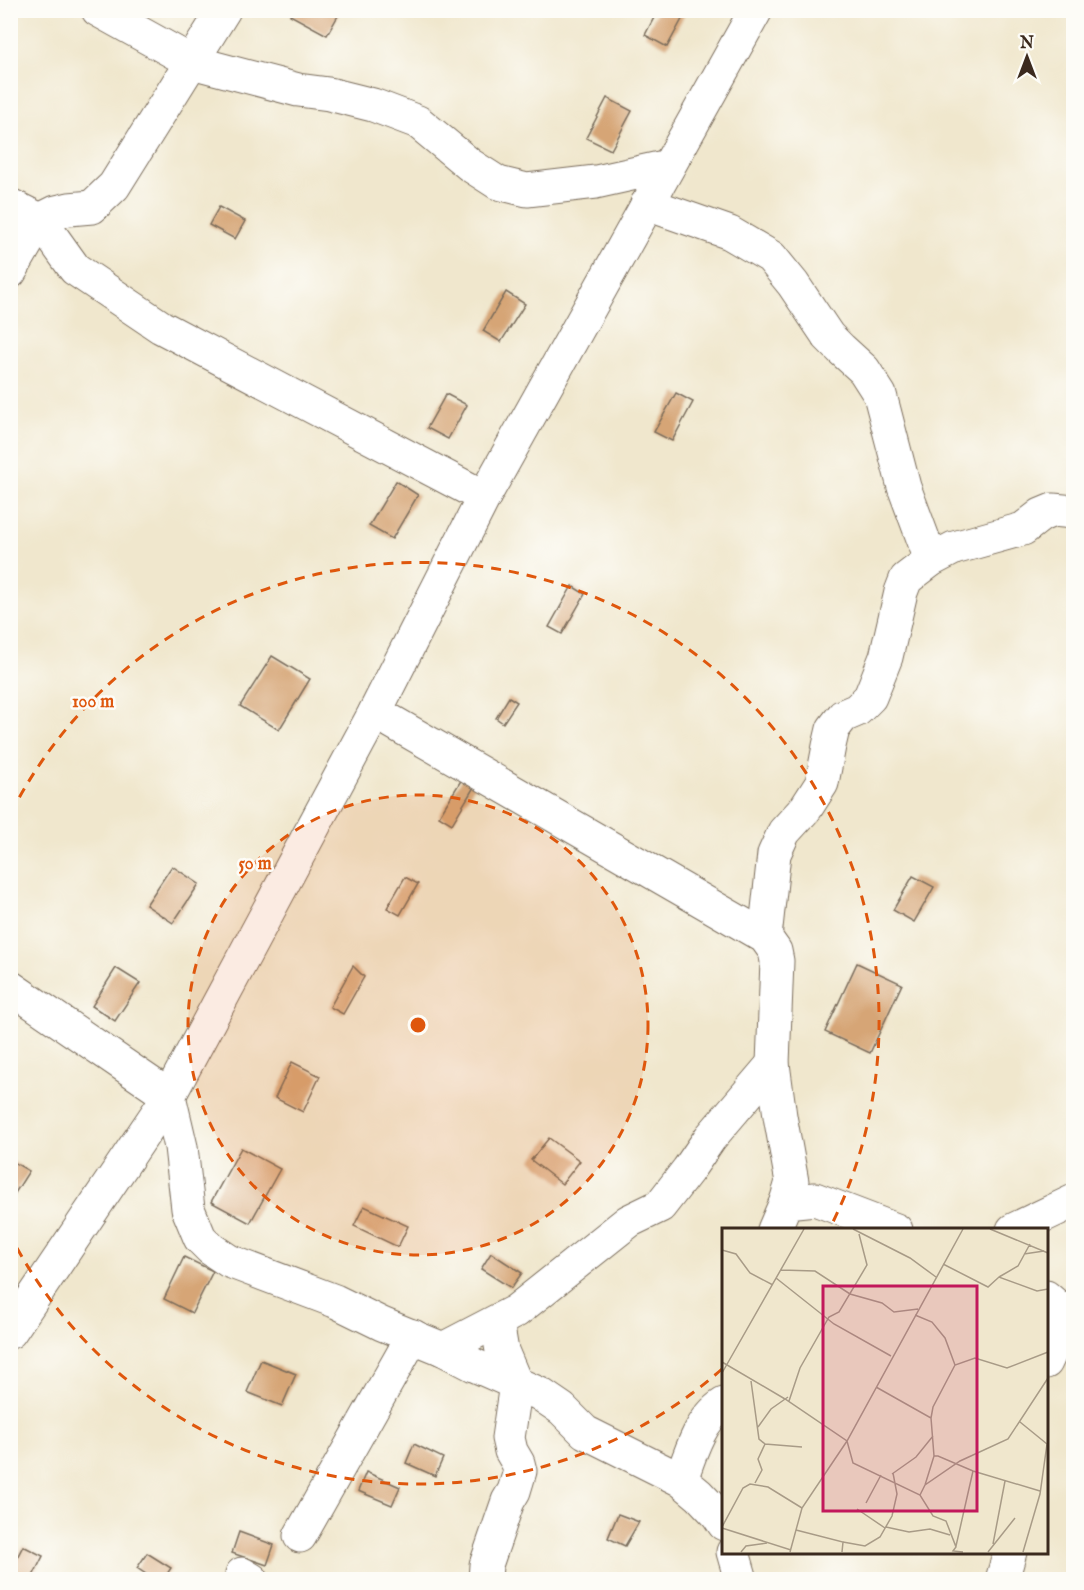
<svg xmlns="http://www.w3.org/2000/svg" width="1084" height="1590" viewBox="0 0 1084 1590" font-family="'IM FELL English',serif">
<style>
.building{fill:#d6a576}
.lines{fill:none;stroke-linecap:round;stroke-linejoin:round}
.minor-casing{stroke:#7a6c5b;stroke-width:35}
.minor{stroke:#fff;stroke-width:33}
.ring{fill:none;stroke:#df570d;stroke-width:3;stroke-dasharray:10 8}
.inset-road{fill:none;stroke:#a89b87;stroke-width:1.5}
.view{fill:#c2185b;fill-opacity:0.15;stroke:#c2185b;stroke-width:3}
.inset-edge{fill:none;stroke:#3b2a1e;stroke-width:3}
.centre{fill:#df570d;stroke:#fdfcf7;stroke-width:3}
.ring-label{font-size:18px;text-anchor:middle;font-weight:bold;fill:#df570d;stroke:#fdfcf7;stroke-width:5;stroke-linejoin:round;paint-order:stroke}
</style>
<rect width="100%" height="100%" fill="#fdfcf7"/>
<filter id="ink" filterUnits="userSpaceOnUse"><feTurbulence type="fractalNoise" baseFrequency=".0167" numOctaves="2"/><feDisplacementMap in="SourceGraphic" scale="12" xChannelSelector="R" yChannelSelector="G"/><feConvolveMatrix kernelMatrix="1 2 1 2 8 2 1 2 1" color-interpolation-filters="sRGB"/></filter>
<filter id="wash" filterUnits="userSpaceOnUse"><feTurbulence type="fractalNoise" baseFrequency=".008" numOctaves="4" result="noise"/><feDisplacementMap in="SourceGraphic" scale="24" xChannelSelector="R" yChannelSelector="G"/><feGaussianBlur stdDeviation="1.35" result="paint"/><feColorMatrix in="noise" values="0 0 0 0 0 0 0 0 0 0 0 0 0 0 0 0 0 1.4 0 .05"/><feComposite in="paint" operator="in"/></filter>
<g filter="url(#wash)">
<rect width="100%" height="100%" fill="#f0e7cd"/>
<g id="blocks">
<g class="building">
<polygon points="292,10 333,10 339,14 327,35 290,15"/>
<polygon points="658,10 687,10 667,47 645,35"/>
<polygon points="607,98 632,111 611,150 586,138"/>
<polygon points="219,207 245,221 235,239 209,225"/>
<polygon points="506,292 525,304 501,342 483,331"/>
<polygon points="676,393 693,402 672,441 654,432"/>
<polygon points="446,394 467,405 448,439 427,428"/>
<polygon points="396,481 418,495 392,539 369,526"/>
<polygon points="572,586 585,594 562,634 549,627"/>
<polygon points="272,656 310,679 279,730 240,706"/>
<polygon points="509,697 517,702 503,723 496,718"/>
<polygon points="465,774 477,782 452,824 439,816"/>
<polygon points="172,866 199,884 173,923 146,905"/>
<polygon points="913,876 934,887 914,922 893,910"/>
<polygon points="405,877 418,884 400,915 387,908"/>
<polygon points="857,963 902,984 870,1053 825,1032"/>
<polygon points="353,966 364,977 343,1014 330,1007"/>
<polygon points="116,968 140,983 115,1021 92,1006"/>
<polygon points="292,1062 320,1076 303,1112 275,1098"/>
<polygon points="549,1138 580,1161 562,1184 531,1160"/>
<polygon points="241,1148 280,1169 250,1223 211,1202"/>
<polygon points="10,1160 29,1171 10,1201"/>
<polygon points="364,1206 408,1226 398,1247 354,1226"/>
<polygon points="491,1253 522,1273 511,1288 481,1269"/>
<polygon points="184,1257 213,1271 192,1313 164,1299"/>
<polygon points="261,1360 296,1374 282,1406 247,1392"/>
<polygon points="414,1444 443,1458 435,1476 406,1463"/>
<polygon points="366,1472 400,1487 392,1505 358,1491"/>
<polygon points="618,1514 639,1522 625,1546 608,1538"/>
<polygon points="239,1532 274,1545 267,1565 232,1553"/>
<polygon points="23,1546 43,1556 31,1580 10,1580 10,1571"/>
<polygon points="147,1553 171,1568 163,1580 155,1580 137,1568"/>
</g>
</g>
</g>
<g filter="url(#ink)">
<use href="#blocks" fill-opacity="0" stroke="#7a6c5b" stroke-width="1.5"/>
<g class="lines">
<defs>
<g id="minor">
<polyline points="98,10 192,62 298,90 329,94 373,105 418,122 470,165 498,183 527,190 596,182 668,166"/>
<polyline points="647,204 730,233 771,257 793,284 828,336 841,349 864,370 880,395 904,487 931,560"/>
<polyline points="10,205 40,220 75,269 161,327 484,497"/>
<polyline points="10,272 40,220 56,212 69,209 92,207 114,186 224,10"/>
<polyline points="375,712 765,937 775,951 777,961 773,1064 780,1116 792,1182 786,1202"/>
<polyline points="765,937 774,854 784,832 806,808 822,783 829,746 833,729 843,716 857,710 870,697 886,657 901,592 906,579 931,560 954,548 1023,529 1041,515 1053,510 1074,512"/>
<polyline points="10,987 169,1096 181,1147 188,1209 200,1238 211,1249 229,1261 335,1301 382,1324 443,1349 474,1365 540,1394 562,1409 585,1432 681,1480 699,1495 718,1515 724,1524"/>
<polyline points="774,1230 786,1202 815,1199 896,1230"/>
<polyline points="1013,1230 1074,1201"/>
<path d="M1046 1297 1060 1309C1061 1327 1054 1346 1046 1362"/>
<polyline points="10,1332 169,1096 375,712 484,497 756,10"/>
<polyline points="443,1349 516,1311 629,1221 660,1206 688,1170 710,1138 773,1064"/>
<path d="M681 1480C690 1454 700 1419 724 1404"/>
<polyline points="300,1536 413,1336"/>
<polyline points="733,1552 741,1580"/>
<polyline points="242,1574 252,1580"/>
<polyline points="485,1580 486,1565 508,1501 514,1491 520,1471 518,1463 511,1451 508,1438 516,1384 502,1351 497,1322"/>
<polyline points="1002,1580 1010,1552"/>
</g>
</defs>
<use href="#minor" class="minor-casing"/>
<use href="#minor" class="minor"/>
</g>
</g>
<circle cx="418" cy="1025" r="230" fill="#df570d" fill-opacity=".12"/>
<g class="ring">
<circle cx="418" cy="1025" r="230"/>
<path d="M722 1369A459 459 0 0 1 11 1237M11 813A459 459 0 0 1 829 1230"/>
</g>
<g transform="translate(722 1228)">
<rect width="326" height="326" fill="#f0e7cd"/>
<path class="inset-road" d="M131 1 188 30 214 49M268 1 326 25M0 22 14 26 28 45 51 57M302 26 322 23M221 36 266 59 277 49 315 63 326 61M59 42 93 43 128 66 160 75 172 84 196 81M277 49 296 38 308 16M54 50 112 96 169 128M193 87 210 94 223 110 233 137M0 134 63 171 125 213 131 235 198 267 211 288 224 293 234 319 231 323 241 324M0 145 82 1M29 153 37 211 43 216 36 231 40 242 33 255M154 159 209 190 212 228M67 173 78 140 107 89 117 84 145 37 137 6M209 190 211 179 233 137 253 130 285 140 326 124M298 194 325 216 318 266 301 324M36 199 49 181 66 169M43 216 80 219M170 246 194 229 211 208M203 257 212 228H216L251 243 318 263M198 267 203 257 238 233 286 211 326 150M144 275 159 247M135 281 163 300M0 299 21 260 28 256 46 259 80 280M164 299 187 304 208 301 228 307M0 300 69 322M74 302 121 314 120 324M121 314 143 318 158 309 170 288 175 266 171 245M271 316 283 253M234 318 251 243M19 324 24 318 45 315M68 324 80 280 125 213 241 1M266 324 293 290"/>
<path class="view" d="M101 58H255V283H101Z"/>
<rect width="326" height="326" class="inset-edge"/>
</g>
<circle cx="418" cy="1025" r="9" class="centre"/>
<g class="ring-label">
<text x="93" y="707">100 m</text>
<text x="255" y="869">50 m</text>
</g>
<rect width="1084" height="1590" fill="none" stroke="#fdfcf7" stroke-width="36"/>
<g transform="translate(1027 57)" stroke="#fdfcf7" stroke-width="4.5" paint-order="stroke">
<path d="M0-4.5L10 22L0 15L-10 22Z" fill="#3b2a1e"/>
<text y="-9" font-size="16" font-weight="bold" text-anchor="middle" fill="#3b2a1e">N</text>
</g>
</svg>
